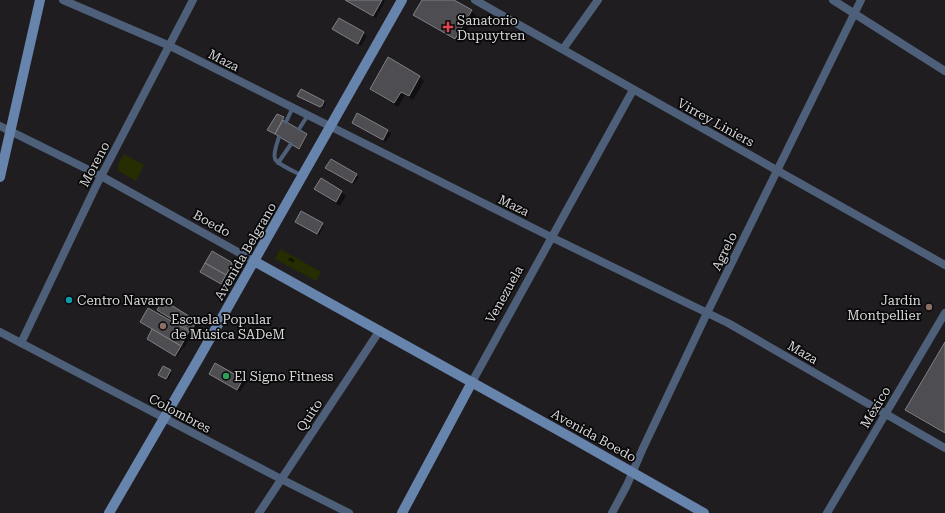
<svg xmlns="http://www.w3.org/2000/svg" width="945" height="513" viewBox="0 0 945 513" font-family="'Roboto Serif',serif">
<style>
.green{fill:#262d00}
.shadow{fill:#0007}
.building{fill:#4e4d51;stroke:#807f84}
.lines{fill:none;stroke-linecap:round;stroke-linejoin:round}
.lane{stroke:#4d5f79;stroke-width:4}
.street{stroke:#4d5f79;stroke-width:8}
.secondary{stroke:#6784ad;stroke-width:10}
.health-dot{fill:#e0444e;stroke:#090809;stroke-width:1.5}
.culture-dot{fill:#0f9aa8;stroke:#090809;stroke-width:1.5}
.education-dot{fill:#8d6e63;stroke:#090809;stroke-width:1.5}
.leisure-dot{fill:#2e9e5b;stroke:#090809;stroke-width:1.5}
.labels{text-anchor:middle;stroke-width:3.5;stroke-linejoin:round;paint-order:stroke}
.poi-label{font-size:13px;fill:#d6d5d7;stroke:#090809;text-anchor:start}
.street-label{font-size:13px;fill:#d6d5d7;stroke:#090809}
</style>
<rect width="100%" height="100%" fill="#201d21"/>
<g class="green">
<path d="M124 154 144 165 136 181 119 171C116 165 121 160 124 154Z"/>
<polygon points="280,249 321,272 316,281 275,259"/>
</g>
<g class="shadow">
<polygon points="344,0 384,0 385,1 376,18"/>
<polygon points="423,0 452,0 471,11 476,15 460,43 419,19 415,15"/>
<polygon points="339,19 367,36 361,46 333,29"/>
<polygon points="389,59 420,77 424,81 413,100 405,95 398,107 375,93 371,89"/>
<polygon points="301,90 324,102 326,103 324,107 322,108 300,97"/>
<polygon points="357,114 388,131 391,134 386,142 356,125 353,122"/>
<polygon points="283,118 285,120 284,122 307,136 300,148 269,130"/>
<polygon points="331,160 359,177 354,184 328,170"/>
<polygon points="321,179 342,192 346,196 340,206 319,193 315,189"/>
<polygon points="302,213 324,226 319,235 298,224"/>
<polygon points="290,257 295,260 293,263 288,260"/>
<polygon points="230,263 233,268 223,285 203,273"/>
<polygon points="148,309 189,332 192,335 184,348 183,347 177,357 176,356 181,347 180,346 144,325 141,322"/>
<polygon points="158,310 197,321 200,324 194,333"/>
<polygon points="945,344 945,434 910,414 906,410"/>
<polygon points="215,364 246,383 240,392 210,374"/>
<polygon points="170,371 172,373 168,380 159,375"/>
</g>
<g class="building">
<polygon points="345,0 382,0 373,16"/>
<polygon points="422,0 454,0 472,10 455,39 413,15"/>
<polygon points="339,18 364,32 358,44 332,29"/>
<polygon points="388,57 420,76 409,96 401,92 394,103 370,89"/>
<polygon points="301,89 324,101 322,106 320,107 297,96"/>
<polygon points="357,113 388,130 383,140 352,123"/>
<polygon points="277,114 284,117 275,134 267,130"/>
<polygon points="283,120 307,134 299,149 275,134"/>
<polygon points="331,159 357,174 352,183 325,168"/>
<polygon points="321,178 342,191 336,202 314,189"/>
<polygon points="301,211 323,223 317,234 295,222"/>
<polygon points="212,251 231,262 232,265 226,275 205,263"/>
<polygon points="205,263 226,275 221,284 200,272"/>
<polygon points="163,300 197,321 191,331 157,310"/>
<polygon points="148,308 189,331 181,346 140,322"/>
<polygon points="152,329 181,346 175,356 147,339"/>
<polygon points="945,342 945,433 905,410"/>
<polygon points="215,363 243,379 237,390 209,374"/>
<polygon points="163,366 171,370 166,379 158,375"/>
</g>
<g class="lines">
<g class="lane">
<polyline points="286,122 293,107"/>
<polyline points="299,129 308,115"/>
<path d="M279 137C277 143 273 153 275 159 278 165 296 172 303 176"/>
<polyline points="278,163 291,144"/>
</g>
<g class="street">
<polyline points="63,0 170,46 551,237 728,323 945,448"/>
<polyline points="475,0 945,265"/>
<polyline points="833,0 945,71"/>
<polyline points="563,49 598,0"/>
<polyline points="0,126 101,176 254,261"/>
<polyline points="0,332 281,479 349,513"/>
<polyline points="21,343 96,186 193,0"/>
<polyline points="472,382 633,90"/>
<polyline points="259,513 380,330"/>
<polyline points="612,513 627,485 643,448 707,313 861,0"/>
<polyline points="827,513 945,313"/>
</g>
<g class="secondary">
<polyline points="0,177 40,0"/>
<polyline points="254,261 572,438 704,513"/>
<polyline points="109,513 199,358 402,0"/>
<polyline points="402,513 472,382"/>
</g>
</g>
<path class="health-dot" d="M446 21h4v4h4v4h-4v4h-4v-4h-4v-4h4z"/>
<circle class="culture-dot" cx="69" cy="300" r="4"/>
<g class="education-dot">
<circle cx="929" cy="307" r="4"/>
<circle cx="163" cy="326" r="4"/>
</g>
<circle class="leisure-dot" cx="226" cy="376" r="4"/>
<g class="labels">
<g class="poi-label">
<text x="457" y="25">Sanatorio<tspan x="457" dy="15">Dupuytren</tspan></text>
<text x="77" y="305">Centro Navarro</text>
<text x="921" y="305" text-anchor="end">Jardín<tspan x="921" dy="15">Montpellier</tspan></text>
<text x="171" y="324">Escuela Popular<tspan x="171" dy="15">de Música SADeM</tspan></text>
<text x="234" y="381">El Signo Fitness</text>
</g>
<g class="street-label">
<text transform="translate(224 60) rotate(27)" y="5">Maza</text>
<text transform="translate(716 122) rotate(29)" y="5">Virrey Liniers</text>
<text transform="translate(94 164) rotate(-62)" y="5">Moreno</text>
<text transform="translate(514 205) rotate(26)" y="5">Maza</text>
<text transform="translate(212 223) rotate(29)" y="5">Boedo</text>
<text transform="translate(245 251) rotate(-60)" y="5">Avenida Belgrano</text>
<text transform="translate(724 251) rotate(-64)" y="5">Agrelo</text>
<text transform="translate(504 294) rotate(-61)" y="5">Venezuela</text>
<text transform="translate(803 352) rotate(30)" y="5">Maza</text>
<text transform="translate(875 407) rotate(-59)" y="5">México</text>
<text transform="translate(180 413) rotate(28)" y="5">Colombres</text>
<text transform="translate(309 415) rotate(-56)" y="5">Quito</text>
<text transform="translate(594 435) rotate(29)" y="5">Avenida Boedo</text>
</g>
</g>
</svg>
